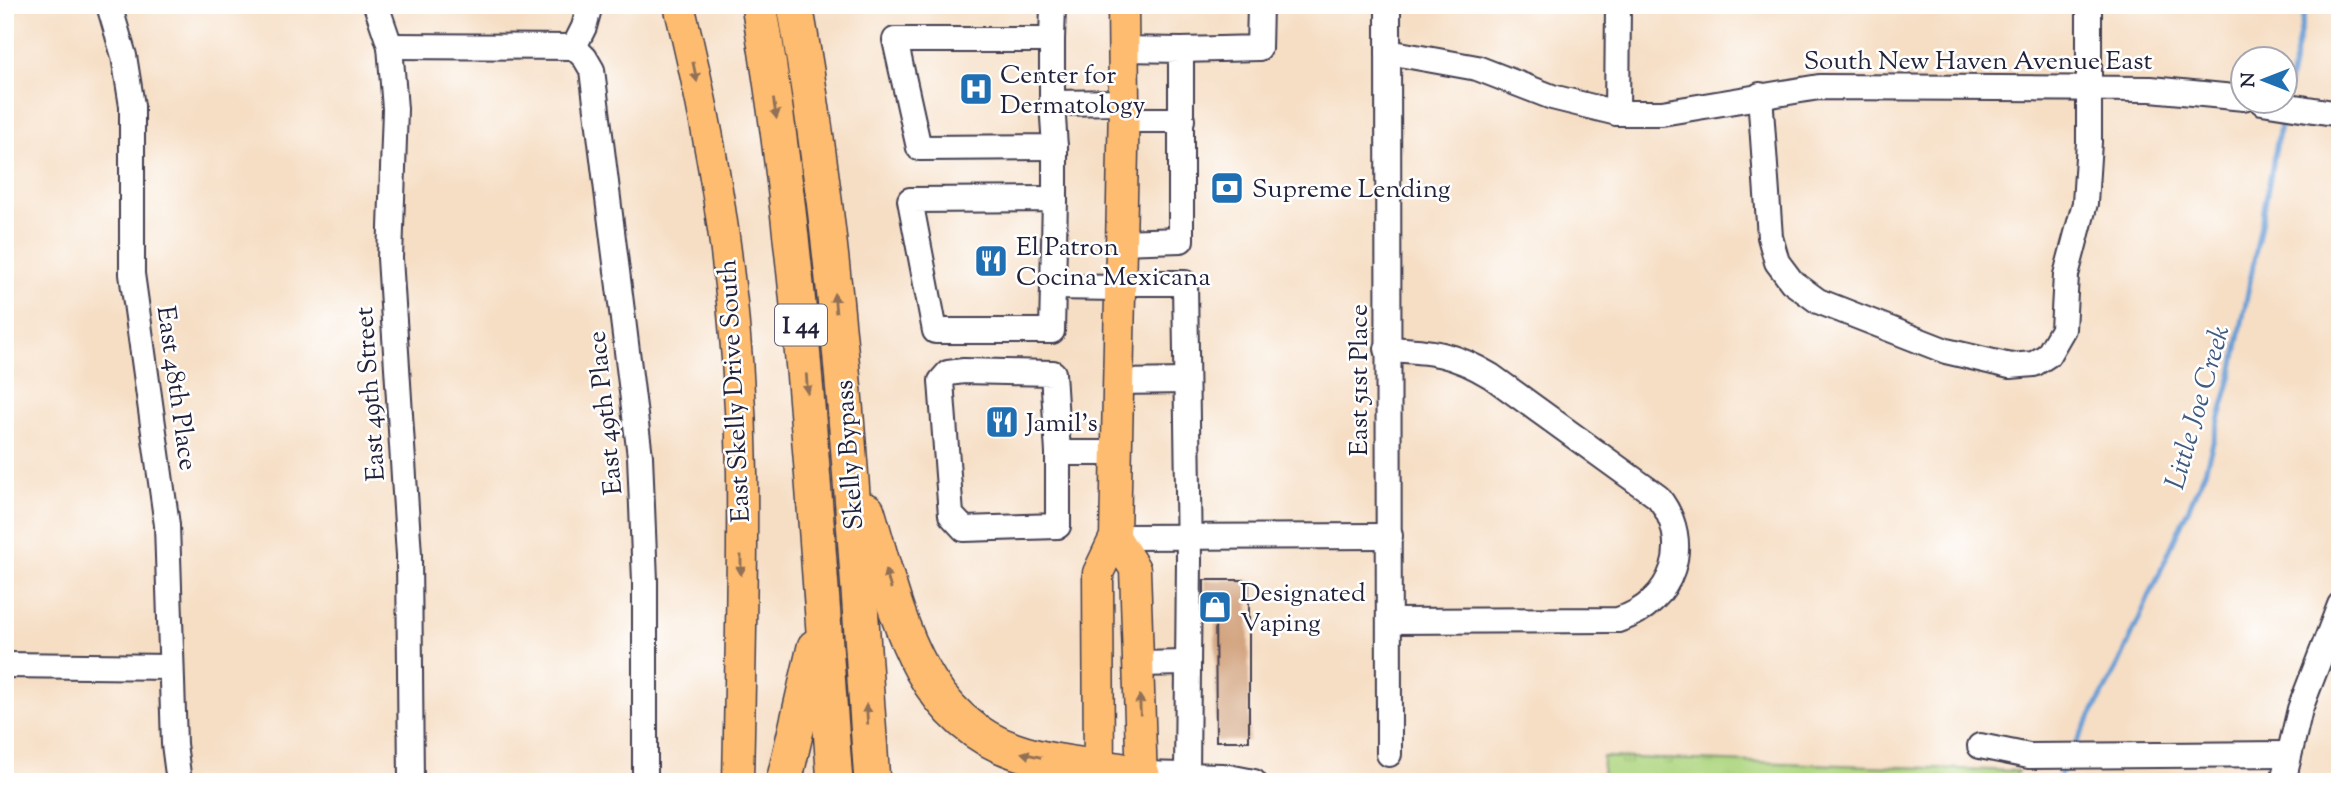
<svg xmlns="http://www.w3.org/2000/svg" width="2345" height="787" viewBox="0 0 2345 787" font-family="'Sorts Mill Goudy',serif">
<style>
.grass{fill:url(#grass-tufts);stroke:#687c5e;stroke-width:2}
.lines{fill:none;stroke-linecap:round;stroke-linejoin:round}
.stream{stroke:#679ed5;stroke-width:5}
.building{fill:#d1a17b}
.minor-casing{stroke:#423e50;stroke-width:28}
.major-casing{stroke:#423e50;stroke-width:33}
.highway-casing{stroke:#423e50;stroke-width:38}
.minor{stroke:#fff;stroke-width:24}
.major{stroke:#fdbc70;stroke-width:30}
.highway{stroke:#fdbc70;stroke-width:35}
.oneway{fill:#906f56}
.labels{text-anchor:middle;stroke-width:5;stroke-linejoin:round;paint-order:stroke}
.shield{fill:#fff;stroke:#646476;stroke-width:2}
.shield-label{font-size:24px;font-weight:bold;fill:#22223b}
.street-label{font-size:26px;fill:#22223b;stroke:#fff}
.poi-label{font-size:26px;fill:#22223b;stroke:#fff;text-anchor:start}
.water-label{font-size:28px;font-style:italic;fill:#415a80;stroke:#fff}
</style>
<defs>
<pattern id="grass-tufts" width="24" height="20" patternUnits="userSpaceOnUse" patternTransform="scale(1.75)"><rect width="24" height="20" fill="#aed680"/><path d="M3 7l-1-3M5 7V3M7 7l1-3M15 17l-1-3M17 17v-4M19 17l1-3" fill="none" stroke="#95b770"/></pattern>
</defs>
<rect width="100%" height="100%" fill="#fff"/>
<filter id="ink" filterUnits="userSpaceOnUse"><feTurbulence type="fractalNoise" baseFrequency=".0143" numOctaves="2"/><feDisplacementMap in="SourceGraphic" scale="14" xChannelSelector="R" yChannelSelector="G"/><feConvolveMatrix kernelMatrix="1 2 1 2 8 2 1 2 1" color-interpolation-filters="sRGB"/></filter>
<filter id="wash" filterUnits="userSpaceOnUse"><feTurbulence type="fractalNoise" baseFrequency=".00686" numOctaves="4" result="noise"/><feDisplacementMap in="SourceGraphic" scale="28" xChannelSelector="R" yChannelSelector="G"/><feGaussianBlur stdDeviation="1.57" result="paint"/><feColorMatrix in="noise" values="0 0 0 0 0 0 0 0 0 0 0 0 0 0 0 0 0 1.4 0 .05"/><feComposite in="paint" operator="in"/></filter>
<g filter="url(#wash)">
<rect width="100%" height="100%" fill="#f6dec4"/>
<polygon class="grass" points="1603,757 2018,771 2012,782 1602,782"/>
<g class="lines">
<g class="stream">
<polyline points="2286,98 2306,5"/>
<polyline points="2073,749 2119,664 2205,471 2232,374 2283,111"/>
<polyline points="2056,782 2065,764"/>
</g>
</g>
<g id="blocks">
<polygon class="building" points="1204,580 1249,580 1249,741 1216,741 1215,600 1204,600"/>
</g>
</g>
<g filter="url(#ink)">
<use href="#blocks" fill-opacity="0" stroke="#423e50" stroke-width="2"/>
<g class="lines">
<defs>
<g id="minor">
<polyline points="109,5 124,56 132,106 132,274 167,525 174,744 179,782"/>
<polyline points="376,5 390,46 395,109 390,258 409,555 411,782"/>
<polyline points="1388,5 1389,754"/>
<polyline points="1052,40 1053,5"/>
<polyline points="390,46 574,47"/>
<polyline points="574,47 585,58 592,70 640,456 645,581 645,782"/>
<polyline points="574,47 584,27 590,5"/>
<polyline points="1181,50 1259,48 1260,5"/>
<polyline points="1388,52 1477,68 1552,97 1617,113 1662,113 1819,87 2151,89 2244,98"/>
<polyline points="1760,95 1770,237 1777,262 1792,282 1818,301 1946,351 2010,366 2034,364 2048,355 2063,329 2066,275 2085,203 2089,142 2089,5"/>
<polyline points="2262,102 2340,114"/>
<polyline points="1052,103 1055,147 919,148 895,40 1052,40 1052,103 1124,102"/>
<polyline points="1617,113 1618,5"/>
<polyline points="1124,120 1182,120"/>
<polyline points="1055,147 1055,199"/>
<polygon points="1055,199 1052,331 935,331 910,200"/>
<polyline points="1119,242 1181,240 1181,50 1124,49"/>
<polyline points="1118,283 1185,283 1189,560 1187,775"/>
<polyline points="1053,287 1118,288"/>
<path d="M1387 349C1431 351 1453 353 1491 376L1658 497C1694 542 1674 603 1618 620L1390 621"/>
<polygon points="964,371 1053,373 1058,453 1058,526 964,529 951,515 941,381 948,373"/>
<polyline points="1117,382 1186,381"/>
<polyline points="1058,453 1116,453"/>
<polyline points="1115,537 1390,536"/>
<polyline points="1138,664 1186,663"/>
<polyline points="5,665 171,667"/>
<polyline points="1980,746 2029,756 2289,754"/>
<polyline points="1142,774 1223,776 1254,782"/>
<polyline points="2283,782 2300,709 2340,605"/>
</g>
<g id="major">
<path d="M679 5C717 157 740 316 742 473 743 576 740 679 738 782"/>
<polyline points="1115,537 1135,569 1142,782"/>
<polyline points="1099,782 1098,573 1115,537 1124,102 1123,5"/>
</g>
<g id="highway">
<path d="M759 5C803 263 815 522 835 782"/>
<path d="M795 5C841 262 854 522 872 782"/>
<path d="M867 511C895 602 913 716 1015 751 1055 765 1100 766 1142 774"/>
<polyline points="784,782 815,647"/>
</g>
</defs>
<use href="#minor" class="minor-casing"/>
<use href="#major" class="major-casing"/>
<use href="#highway" class="highway-casing"/>
<use href="#minor" class="minor"/>
<use href="#major" class="major"/>
<use href="#highway" class="highway"/>
</g>
<defs><path id="oneway-solid" d="M-6-.8H1V-3.2L6.5 0L1 3.2V.8H-6Z" transform="scale(1.75)"/></defs>
<g class="oneway">
<use href="#oneway-solid" transform="translate(695 72) rotate(78)"/>
<use href="#oneway-solid" transform="translate(775 109) rotate(81)"/>
<use href="#oneway-solid" transform="translate(835 303) rotate(-95)"/>
<use href="#oneway-solid" transform="translate(807 384) rotate(86)"/>
<use href="#oneway-solid" transform="translate(741 565) rotate(90)"/>
<use href="#oneway-solid" transform="translate(888 579) rotate(-107)"/>
<use href="#oneway-solid" transform="translate(1140 705) rotate(-92)"/>
<use href="#oneway-solid" transform="translate(867 714) rotate(-94)"/>
<use href="#oneway-solid" transform="translate(1031 755) rotate(-167)"/>
</g>
</g>
<defs>
<symbol id="hospital-square" viewBox="-11 -11 22 22"><rect x="-9" y="-9" width="18" height="18" rx="4" fill="#1f6fb2" stroke="#fff"/><path d="M-5-5h3v3.5h4V-5h3V5h-3V1.5h-4V5h-3Z" fill="#fff"/></symbol>
<symbol id="bank-square" viewBox="-11 -11 22 22"><rect x="-9" y="-9" width="18" height="18" rx="4" fill="#1f6fb2" stroke="#fff"/><path d="M-6-4H6V4H-6ZM0-2.3a2.3 2.3 0 1 0 0 4.6a2.3 2.3 0 1 0 0-4.6Z" fill="#fff"/></symbol>
<symbol id="restaurant-square" viewBox="-11 -11 22 22"><rect x="-9" y="-9" width="18" height="18" rx="4" fill="#1f6fb2" stroke="#fff"/><path d="M-5-6h1v4h1v-4h1v4h1v-4h1v5L-1.5 .5V6h-2V.5L-5-1ZM5-6V6H3V1.5H1.5Q1.5-4 5-6Z" fill="#fff"/></symbol>
<symbol id="shop-square" viewBox="-11 -11 22 22"><rect x="-9" y="-9" width="18" height="18" rx="4" fill="#1f6fb2" stroke="#fff"/><path d="M-5-2.5h2.3a2.7 3.5 0 0 1 5.4 0H5L5.5 6h-11ZM-1.5-2.5h3a1.5 2.3 0 0 0-3 0Z" fill="#fff"/></symbol>
</defs>
<g fill-rule="evenodd">
<use href="#hospital-square" x="957" y="70" width="38" height="38"/>
<use href="#bank-square" x="1208" y="169" width="38" height="38"/>
<use href="#restaurant-square" x="972" y="242" width="38" height="38"/>
<use href="#restaurant-square" x="983" y="403" width="38" height="38"/>
<use href="#shop-square" x="1196" y="588" width="38" height="38"/>
</g>
<g class="labels">
<rect class="shield" x="775" y="304.5" width="52" height="41" rx="5"/>
<g class="shield-label">
<text x="801" y="333">I 44</text>
</g>
<g class="street-label">
<text x="1978" y="69">South New Haven Avenue East</text>
<text transform="translate(1358 380) rotate(-90)" y="9">East 51st Place</text>
<text transform="translate(178 388) rotate(82)" y="9">East 48th Place</text>
<text transform="translate(733 391) rotate(-93)" y="9">East Skelly Drive South</text>
<text transform="translate(369 394) rotate(-94)" y="9">East 49th Street</text>
<text transform="translate(604 413) rotate(-96)" y="9">East 49th Place</text>
<text transform="translate(848 455) rotate(-94)" y="9">Skelly Bypass</text>
</g>
<g class="poi-label">
<text x="1000" y="83">Center for<tspan x="1000" dy="30">Dermatology</tspan></text>
<text x="1252" y="197">Supreme Lending</text>
<text x="1016" y="255">El Patron<tspan x="1016" dy="30">Cocina Mexicana</tspan></text>
<text x="1026" y="431">Jamil's</text>
<text x="1240" y="601">Designated<tspan x="1240" dy="30">Vaping</tspan></text>
</g>
<g class="water-label">
<text transform="translate(2196 407) rotate(-74)" y="10">Little Joe Creek</text>
</g>
</g>
<rect width="2345" height="787" fill="none" stroke="#fff" stroke-width="28"/>
<g transform="translate(2264 80) rotate(270)"><circle r="33" fill="#ffffff" stroke="#a7a7b1" stroke-width="2"/>
<path d="M0-5L12 26L0 18L-12 26Z" fill="#1f6fb2"/>
<text y="-10" font-size="19" font-weight="bold" text-anchor="middle" fill="#22223b">N</text>
</g>
</svg>
